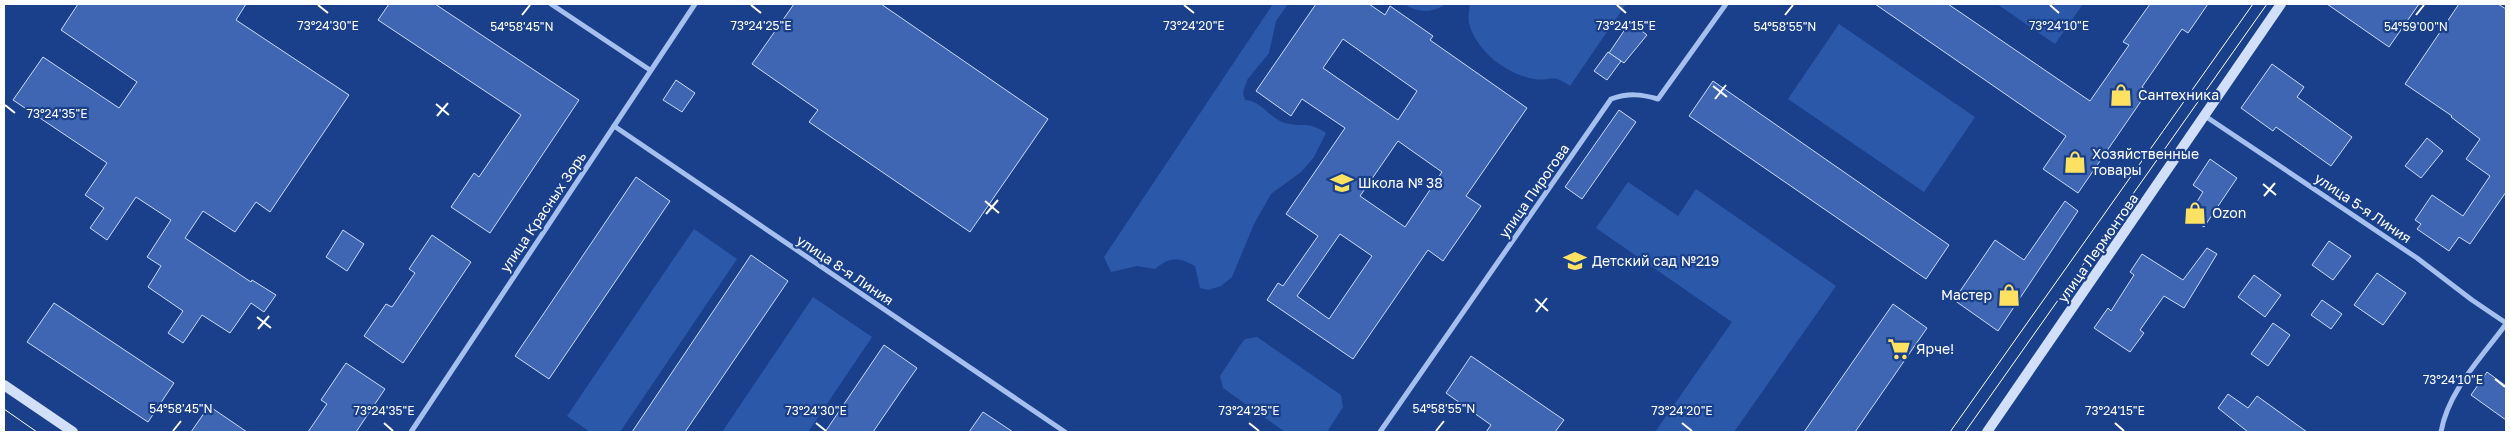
<svg xmlns="http://www.w3.org/2000/svg" width="2510" height="436" viewBox="0 0 2510 436" font-family="'Golos Text',sans-serif">
<style>
.green{fill:#2c58aa}
.building{fill:#3e66b2;stroke:#cbdbfa;fill-rule:evenodd}
.lines{fill:none;stroke-linecap:round;stroke-linejoin:round}
.street{stroke:#a5bfee;stroke-width:5}
.secondary{stroke:#d2dffa;stroke-width:10}
.tram{stroke:#fff;stroke-width:1}
.ticks{fill:none;stroke:#fff;stroke-width:2}
.labels{text-anchor:middle;stroke-width:4.5;stroke-linejoin:round;paint-order:stroke}
.poi-label{font-size:14px;fill:#fff;stroke:#1a408c;text-anchor:start}
.street-label{font-size:14px;fill:#fff;stroke:#1a408c}
.ticks-label{font-size:12px;text-anchor:middle;fill:#fff;stroke:#1a408c;stroke-width:4.5;stroke-linejoin:round;paint-order:stroke}
</style>
<rect width="100%" height="100%" fill="#1a408c"/>
<g class="green">
<path d="M1273 4H1288L1276 21 1269 53 1247 80 1243 93 1245 100C1262 101 1270 119 1285 123 1303 128 1307 120 1326 133L1314 157 1301 172 1271 194 1254 224 1232 277 1221 286 1208 290 1200 288 1195 266C1178 257 1171 256 1155 269L1137 266 1111 272 1104 257Z"/>
<path d="M1405 4H1445C1435 13 1416 13 1405 4Z"/>
<path d="M1470 4H1626L1570 86C1549 72 1553 82 1534 79 1506 74 1476 51 1469 23 1468 17 1469 10 1470 4Z"/>
<polygon points="1997,4 2083,4 2055,44"/>
<polygon points="1839,24 1975,117 1924,192 1788,99"/>
<polygon points="1628,182 1678,216 1696,189 1836,286 1734,432 1655,432 1732,322 1596,228"/>
<polygon points="694,229 737,259 620,432 590,432 567,416"/>
<polygon points="813,297 872,337 808,432 722,432"/>
<polygon points="1257,337 1341,395 1343,407 1327,432 1285,432 1223,388 1220,376 1241,344 1245,339"/>
</g>
<g class="building">
<polygon points="78,4 246,4 236,20 349,95 270,212 256,202 235,232 203,211 185,238 251,282 252,280 276,295 264,312 251,303 230,333 202,315 183,343 168,333 183,311 148,287 161,266 147,257 171,220 136,197 107,240 90,228 104,208 85,195 107,163 13,100 43,57 119,108 137,82 61,30"/>
<polygon points="389,4 435,4 579,100 490,233 451,207 474,173 479,177 521,115 378,20"/>
<polygon points="794,4 881,4 1048,119 970,232 809,122 818,110 752,64"/>
<path d="M1316 4H1369L1385 15 1390 6 1433 36 1430 40 1527 108 1466 196 1481 206 1443 261 1428 250 1353 359 1267 300 1278 283 1283 286 1318 236 1286 214 1345 128 1302 99 1291 116 1256 91ZM1343 39 1417 91 1398 120 1323 68ZM1398 141 1442 172 1405 227 1360 196ZM1340 234 1372 256 1329 319 1297 296Z"/>
<polygon points="1875,4 1948,4 2090,101 2129,45 2123,42 2150,4 2208,4 2188,33 2182,29 2142,87 2148,91 2078,193 2043,169 2066,136"/>
<polygon points="2327,4 2419,4 2389,47"/>
<polygon points="2459,4 2498,4 2506,9 2506,192 2470,244 2459,237 2449,251 2417,229 2421,224 2415,220 2432,195 2463,216 2490,176 2466,159 2480,139 2451,117 2452,116 2405,84"/>
<polygon points="1630,22 1647,35 1624,63 1609,53"/>
<polygon points="1608,52 1621,61 1607,80 1594,71"/>
<polygon points="2272,64 2304,87 2297,97 2352,137 2331,166 2276,127 2273,131 2241,108"/>
<polygon points="676,80 695,93 682,112 663,100"/>
<polygon points="1713,81 1949,245 1926,279 1689,116"/>
<polygon points="1619,110 1636,122 1582,199 1565,187"/>
<polygon points="2427,138 2443,151 2421,178 2405,166"/>
<polygon points="2210,159 2237,178 2204,227 2188,216 2203,192 2193,185"/>
<polygon points="636,177 670,201 549,379 515,356"/>
<polygon points="2065,201 2078,211 1998,331 1954,300 1995,240 2024,260"/>
<polygon points="343,230 364,244 347,271 326,257"/>
<polygon points="432,235 471,262 403,363 364,336 386,304 392,307 415,273 409,269"/>
<polygon points="2329,241 2351,256 2333,280 2312,265"/>
<polygon points="2207,248 2217,254 2184,308 2164,296 2140,330 2144,333 2130,352 2094,328 2108,308 2111,311 2134,275 2130,272 2142,254 2183,280"/>
<polygon points="751,255 788,281 685,432 632,432"/>
<polygon points="2377,273 2406,293 2383,325 2354,305"/>
<polygon points="2254,275 2281,295 2265,317 2238,297"/>
<polygon points="2322,300 2342,314 2331,329 2311,315"/>
<polygon points="54,303 174,383 148,422 27,342"/>
<polygon points="1893,304 1927,328 1855,432 1804,432"/>
<polygon points="2273,323 2290,335 2268,366 2251,354"/>
<polygon points="884,345 917,368 901,391 873,432 825,432"/>
<polygon points="1471,356 1564,420 1555,432 1486,432 1491,425 1446,393"/>
<polygon points="346,363 385,389 356,432 308,432 327,404 321,400"/>
<polygon points="2487,372 2506,386 2506,420 2471,395"/>
<polygon points="2228,394 2248,408 2257,396 2307,432 2248,432 2218,408"/>
<polygon points="209,406 247,432 191,432"/>
<polygon points="983,412 1013,432 969,432"/>
</g>
<g class="lines">
<g class="street">
<polyline points="551,4 650,70"/>
<polyline points="2205,116 2417,258 2472,300 2506,323"/>
<polyline points="614,126 1065,432"/>
<polyline points="411,432 695,4"/>
<path d="M1380 432 1611 99C1628 93 1641 94 1658 99L1726 4"/>
<path d="M2441 432C2448 391 2482 357 2506 324"/>
</g>
<g class="secondary">
<polyline points="4,385 73,432"/>
<polyline points="1987,432 2281,4"/>
</g>
<g class="tram">
<polyline points="4,409 37,432"/>
<polyline points="1950,432 2253,4"/>
<polyline points="1965,432 2267,4"/>
</g>
</g>
<path class="ticks" d="M318 5 328 13M751 5 761 13M1184 5 1194 13M1617 5 1626 13M2050 5 2059 13M522 15 530 5M1785 15 1793 5M2416 15 2424 5M1713 86 1727 97M1715 99 1726 85M436 104 449 115M5 105 15 113M437 116 448 103M2263 184 2276 195M2264 196 2275 183M985 201 999 213M986 214 998 200M1535 299 1548 311M1536 312 1547 298M257 317 271 328M258 329 269 316M2495 379 2505 387M384 423 393 431M816 423 826 431M1249 423 1259 431M1682 423 1692 431M2115 423 2124 431M173 431 181 421M1436 431 1444 421"/>
<defs>
<symbol id="shop-bare" viewBox="-9 -9 18 18"><path d="M-5-2.5h2.3a2.7 3.5 0 0 1 5.4 0H5L5.5 6h-11ZM-1.5-2.5h3a1.5 2.3 0 0 0-3 0Z" fill="#ffe162" stroke="#1a408c" stroke-width="2.5" paint-order="stroke"/></symbol>
<symbol id="school-bare" viewBox="-9 -9 18 18"><path d="M0-5L7-2L0 1L-7-2ZM-4 1L0 2.5L4 1V4Q0 6-4 4Z" fill="#ffe162" stroke="#1a408c" stroke-width="2.5" paint-order="stroke"/></symbol>
<symbol id="supermarket-bare" viewBox="-9 -9 18 18"><path d="M-6-5.5h2.5l.6 2H6L4.5 2H-2.5L-4.4-4H-6ZM-1.5 3.2a1.3 1.3 0 1 0 .1 0ZM3 3.2a1.3 1.3 0 1 0 .1 0Z" fill="#ffe162" stroke="#1a408c" stroke-width="2.5" paint-order="stroke"/></symbol>
</defs>
<g fill-rule="evenodd">
<use href="#shop-bare" x="2105" y="79" width="32" height="32"/>
<use href="#shop-bare" x="2059" y="146" width="32" height="32"/>
<use href="#school-bare" x="1326" y="167" width="32" height="32"/>
<use href="#shop-bare" x="2179" y="197" width="32" height="32"/>
<use href="#school-bare" x="1559" y="245" width="32" height="32"/>
<use href="#shop-bare" x="1993" y="279" width="32" height="32"/>
<use href="#supermarket-bare" x="1883" y="333" width="32" height="32"/>
</g>
<g class="labels">
<g class="poi-label">
<text x="2138" y="100">Сантехника</text>
<text x="2092" y="159">Хозяйственные<tspan x="2092" dy="16">товары</tspan></text>
<text x="1358" y="188">Школа № 38</text>
<text x="2212" y="218">Ozon</text>
<text x="1592" y="266">Детский сад №219</text>
<text x="1992" y="300" text-anchor="end">Мастер</text>
<text x="1916" y="354">Ярче!</text>
</g>
<g class="street-label">
<text transform="translate(1534 191) rotate(-55)" y="5">улица Пирогова</text>
<text transform="translate(2363 208) rotate(34)" y="5">улица 5-я Линия</text>
<text transform="translate(543 212) rotate(-56)" y="5">улица Красных Зорь</text>
<text transform="translate(2098 248) rotate(-55)" y="5">улица Лермонтова</text>
<text transform="translate(845 270) rotate(34)" y="5">улица 8-я Линия</text>
</g>
</g>
<g class="ticks-label">
<text x="328" y="30">73°24'30"E</text>
<text x="761" y="30">73°24'25"E</text>
<text x="1194" y="30">73°24'20"E</text>
<text x="1626" y="30">73°24'15"E</text>
<text x="2059" y="30">73°24'10"E</text>
<text x="522" y="31">54°58'45"N</text>
<text x="1785" y="31">54°58'55"N</text>
<text x="2416" y="31">54°59'00"N</text>
<text x="57" y="118">73°24'35"E</text>
<text x="2453" y="384">73°24'10"E</text>
<text x="181" y="413">54°58'45"N</text>
<text x="1444" y="413">54°58'55"N</text>
<text x="384" y="415">73°24'35"E</text>
<text x="816" y="415">73°24'30"E</text>
<text x="1249" y="415">73°24'25"E</text>
<text x="1682" y="415">73°24'20"E</text>
<text x="2115" y="415">73°24'15"E</text>
</g>
<rect width="2510" height="436" fill="none" stroke="#ffffff" stroke-width="10"/>
</svg>
